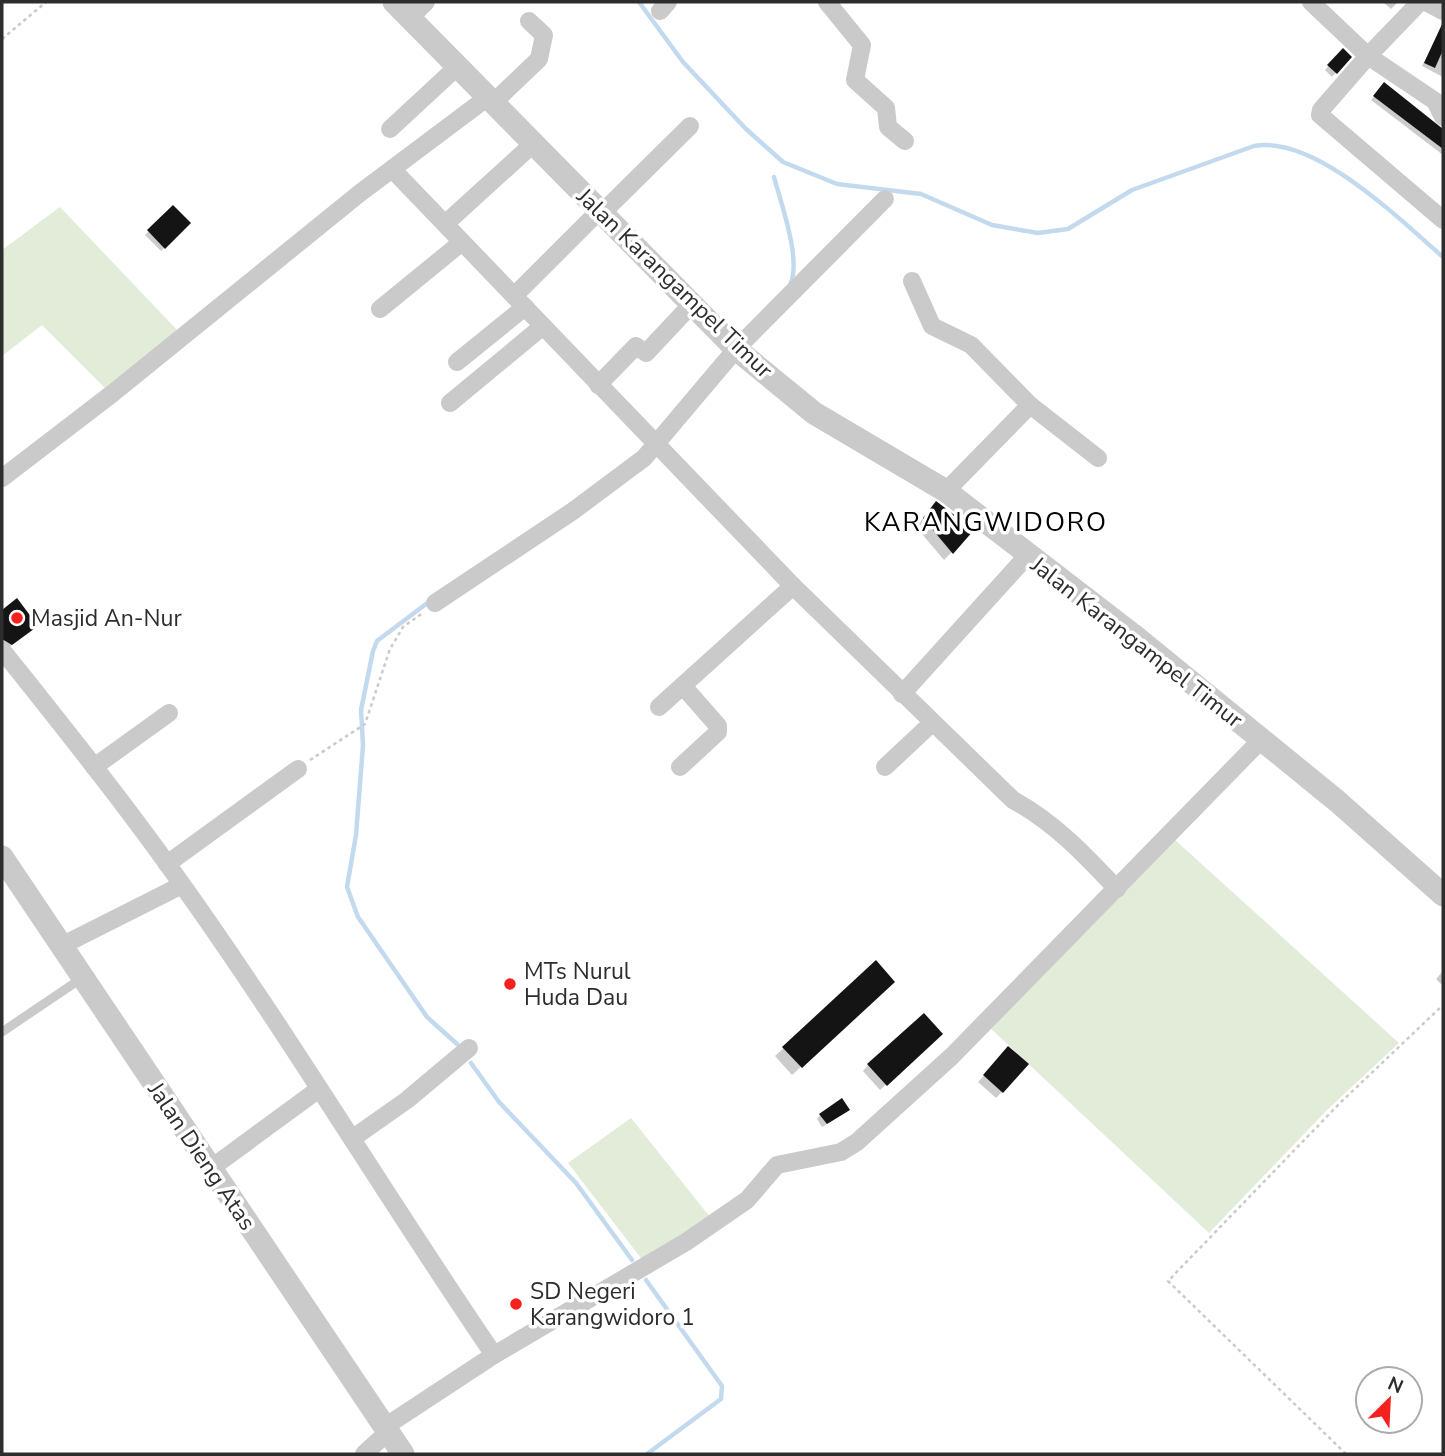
<svg xmlns="http://www.w3.org/2000/svg" width="1445" height="1456" viewBox="0 0 1445 1456" font-family="'Nunito Sans',sans-serif">
<style>
.green{fill:#e2ecd9}
.shadow{fill:#0003}
.lines{fill:none;stroke-linecap:round;stroke-linejoin:round}
.stream{stroke:#c3daee;stroke-width:4.5}
.building{fill:#141414}
.path{stroke:#cacaca;stroke-width:2.5;stroke-dasharray:3.5 3.5;stroke-linecap:butt}
.service{stroke:#cacaca;stroke-width:9}
.minor{stroke:#cacaca;stroke-width:18}
.tertiary{stroke:#cacaca;stroke-width:23}
.poi-dot{fill:#f5211e;stroke:#fff;stroke-width:2.5}
.labels{text-anchor:middle;stroke-width:7;stroke-linejoin:round;paint-order:stroke}
.street-label{font-size:23px;fill:#2d2d2d;stroke:#fff}
.poi-label{font-size:23px;fill:#2d2d2d;stroke:#fff;text-anchor:start}
.quarter-label{font-size:26px;letter-spacing:2px;fill:#000;stroke:#fff}
</style>
<rect width="100%" height="100%" fill="#fff"/>
<g class="green">
<polygon points="60,207 178,331 106,389 42,325 2,356 2,250"/>
<polygon points="1174,839 1399,1043 1327,1110 1209,1233 988,1026"/>
<polygon points="631,1118 710,1217 644,1262 568,1163"/>
</g>
<g class="shadow">
<polygon points="1383,2 1398,2 1391,9"/>
<polygon points="1441,28 1443,29 1443,77 1422,66"/>
<polygon points="1343,51 1350,57 1332,77 1325,70"/>
<polygon points="1384,85 1443,131 1443,155 1371,100"/>
<polygon points="173,207 189,223 161,251 145,235"/>
<polygon points="928,512 952,552 944,560 916,527"/>
<polygon points="17,601 36,626 3,652 2,612"/>
<polygon points="876,963 885,990 792,1075 775,1056"/>
<polygon points="1443,971 1443,986 1436,979"/>
<polygon points="941,1034 880,1090 863,1071 868,1065"/>
<polygon points="1009,1049 1002,1092 996,1098 978,1082"/>
<polygon points="844,1113 822,1127 817,1119 820,1115"/>
</g>
<g class="lines">
<g class="stream">
<path d="M639 2 683 62 746 129 783 162 837 184 921 194 992 225 1038 233 1068 229 1132 190 1254 146C1315 135 1399 219 1443 257"/>
<path d="M774 177C781 203 802 261 790 285"/>
<polyline points="430,601 377,641 373,651 361,710 363,745 356,835 347,887 358,917 427,1017 457,1044"/>
<polyline points="471,1063 499,1102 576,1183 632,1260"/>
<polyline points="646,1280 722,1386 721,1399 647,1454"/>
</g>
</g>
<g class="building">
<polygon points="1443,22 1443,50 1435,68 1424,63"/>
<polygon points="1343,48 1352,57 1337,74 1327,65"/>
<polygon points="1384,82 1443,129 1443,149 1373,96"/>
<polygon points="173,205 191,223 165,249 147,230"/>
<polygon points="936,501 974,530 953,554 923,518"/>
<polygon points="17,598 38,626 12,645 2,639 2,610"/>
<polygon points="876,960 895,982 802,1068 782,1047"/>
<polygon points="924,1013 943,1034 887,1086 867,1064"/>
<polygon points="1008,1046 1029,1064 1003,1093 983,1075"/>
<polygon points="842,1098 850,1110 827,1124 819,1114"/>
</g>
<g class="lines">
<g class="path">
<polyline points="2,39 46,2"/>
<polyline points="310,760 365,724 390,649 403,627 424,612"/>
<polyline points="1346,1454 1168,1281 1341,1102 1443,1005"/>
</g>
<polyline class="service" points="2,1032 82,978"/>
<g class="minor">
<polyline points="827,2 862,45 855,80 886,108 888,127 905,141"/>
<polyline points="1311,2 1368,56 1435,101 1443,117"/>
<polyline points="1420,2 1368,56 1321,110 1320,115 1443,220"/>
<polyline points="1426,2 1443,11"/>
<polyline points="660,11 668,2"/>
<polyline points="411,17 426,2"/>
<polyline points="493,103 539,59 544,35 529,21"/>
<polyline points="390,129 458,66"/>
<path d="M392 169 793 586 1013 800C1055 823 1085 855 1117 889"/>
<polyline points="602,213 690,126"/>
<polyline points="445,224 533,144"/>
<polyline points="912,281 932,326 971,345 1030,405 1098,458"/>
<polyline points="514,296 600,210"/>
<polyline points="380,309 462,242"/>
<polyline points="457,362 525,307"/>
<polyline points="598,385 636,346 646,353 692,304"/>
<polyline points="450,403 543,326"/>
<polyline points="2,478 113,393 360,193 488,97"/>
<polyline points="946,491 1030,405"/>
<polyline points="435,603 573,511 644,458 736,349 885,199"/>
<path d="M2 650C64 728 126 805 183 886 292 1039 388 1200 494 1355"/>
<polyline points="902,694 1027,556"/>
<polyline points="659,707 793,586"/>
<polyline points="94,767 169,713"/>
<polyline points="680,767 718,732 718,726 683,686"/>
<polyline points="885,767 932,723"/>
<polyline points="167,864 298,769"/>
<polyline points="63,945 182,885"/>
<polyline points="353,1138 407,1100 469,1048"/>
<polyline points="210,1169 319,1089"/>
<polyline points="383,1428 494,1355 686,1242 747,1200 777,1165 841,1152 857,1142 952,1056 1262,739"/>
<polyline points="364,1454 387,1433"/>
</g>
<g class="tertiary">
<polyline points="394,2 736,349 814,413 946,491 1132,634 1337,801 1443,895"/>
<polyline points="2,857 403,1454"/>
</g>
</g>
<g class="poi-dot">
<circle cx="17" cy="618" r="7"/>
<circle cx="510" cy="984" r="7"/>
<circle cx="516" cy="1304" r="7"/>
</g>
<g class="labels">
<g class="street-label">
<text transform="translate(675 283) rotate(44)" y="8">Jalan Karangampel Timur</text>
<text transform="translate(1137 642) rotate(38)" y="8">Jalan Karangampel Timur</text>
<text transform="translate(202 1156) rotate(56)" y="8">Jalan Dieng Atas</text>
</g>
<g class="poi-label">
<text x="31" y="626">Masjid An-Nur</text>
<text x="524" y="979">MTs Nurul<tspan x="524" dy="26">Huda Dau</tspan></text>
<text x="530" y="1299">SD Negeri<tspan x="530" dy="26">Karangwidoro 1</tspan></text>
</g>
<g class="quarter-label">
<text x="986" y="531">KARANGWIDORO</text>
</g>
</g>
<rect width="1445" height="1456" fill="none" stroke="#2d2d2d" stroke-width="7"/>
<g transform="translate(1389 1400) rotate(24)"><circle r="33" fill="#ffffff" stroke="#ababab" stroke-width="2"/>
<path d="M0-5L12 26L0 18L-12 26Z" fill="#f5211e"/>
<text y="-10" font-size="19" font-weight="bold" text-anchor="middle" fill="#2d2d2d">N</text>
</g>
</svg>
